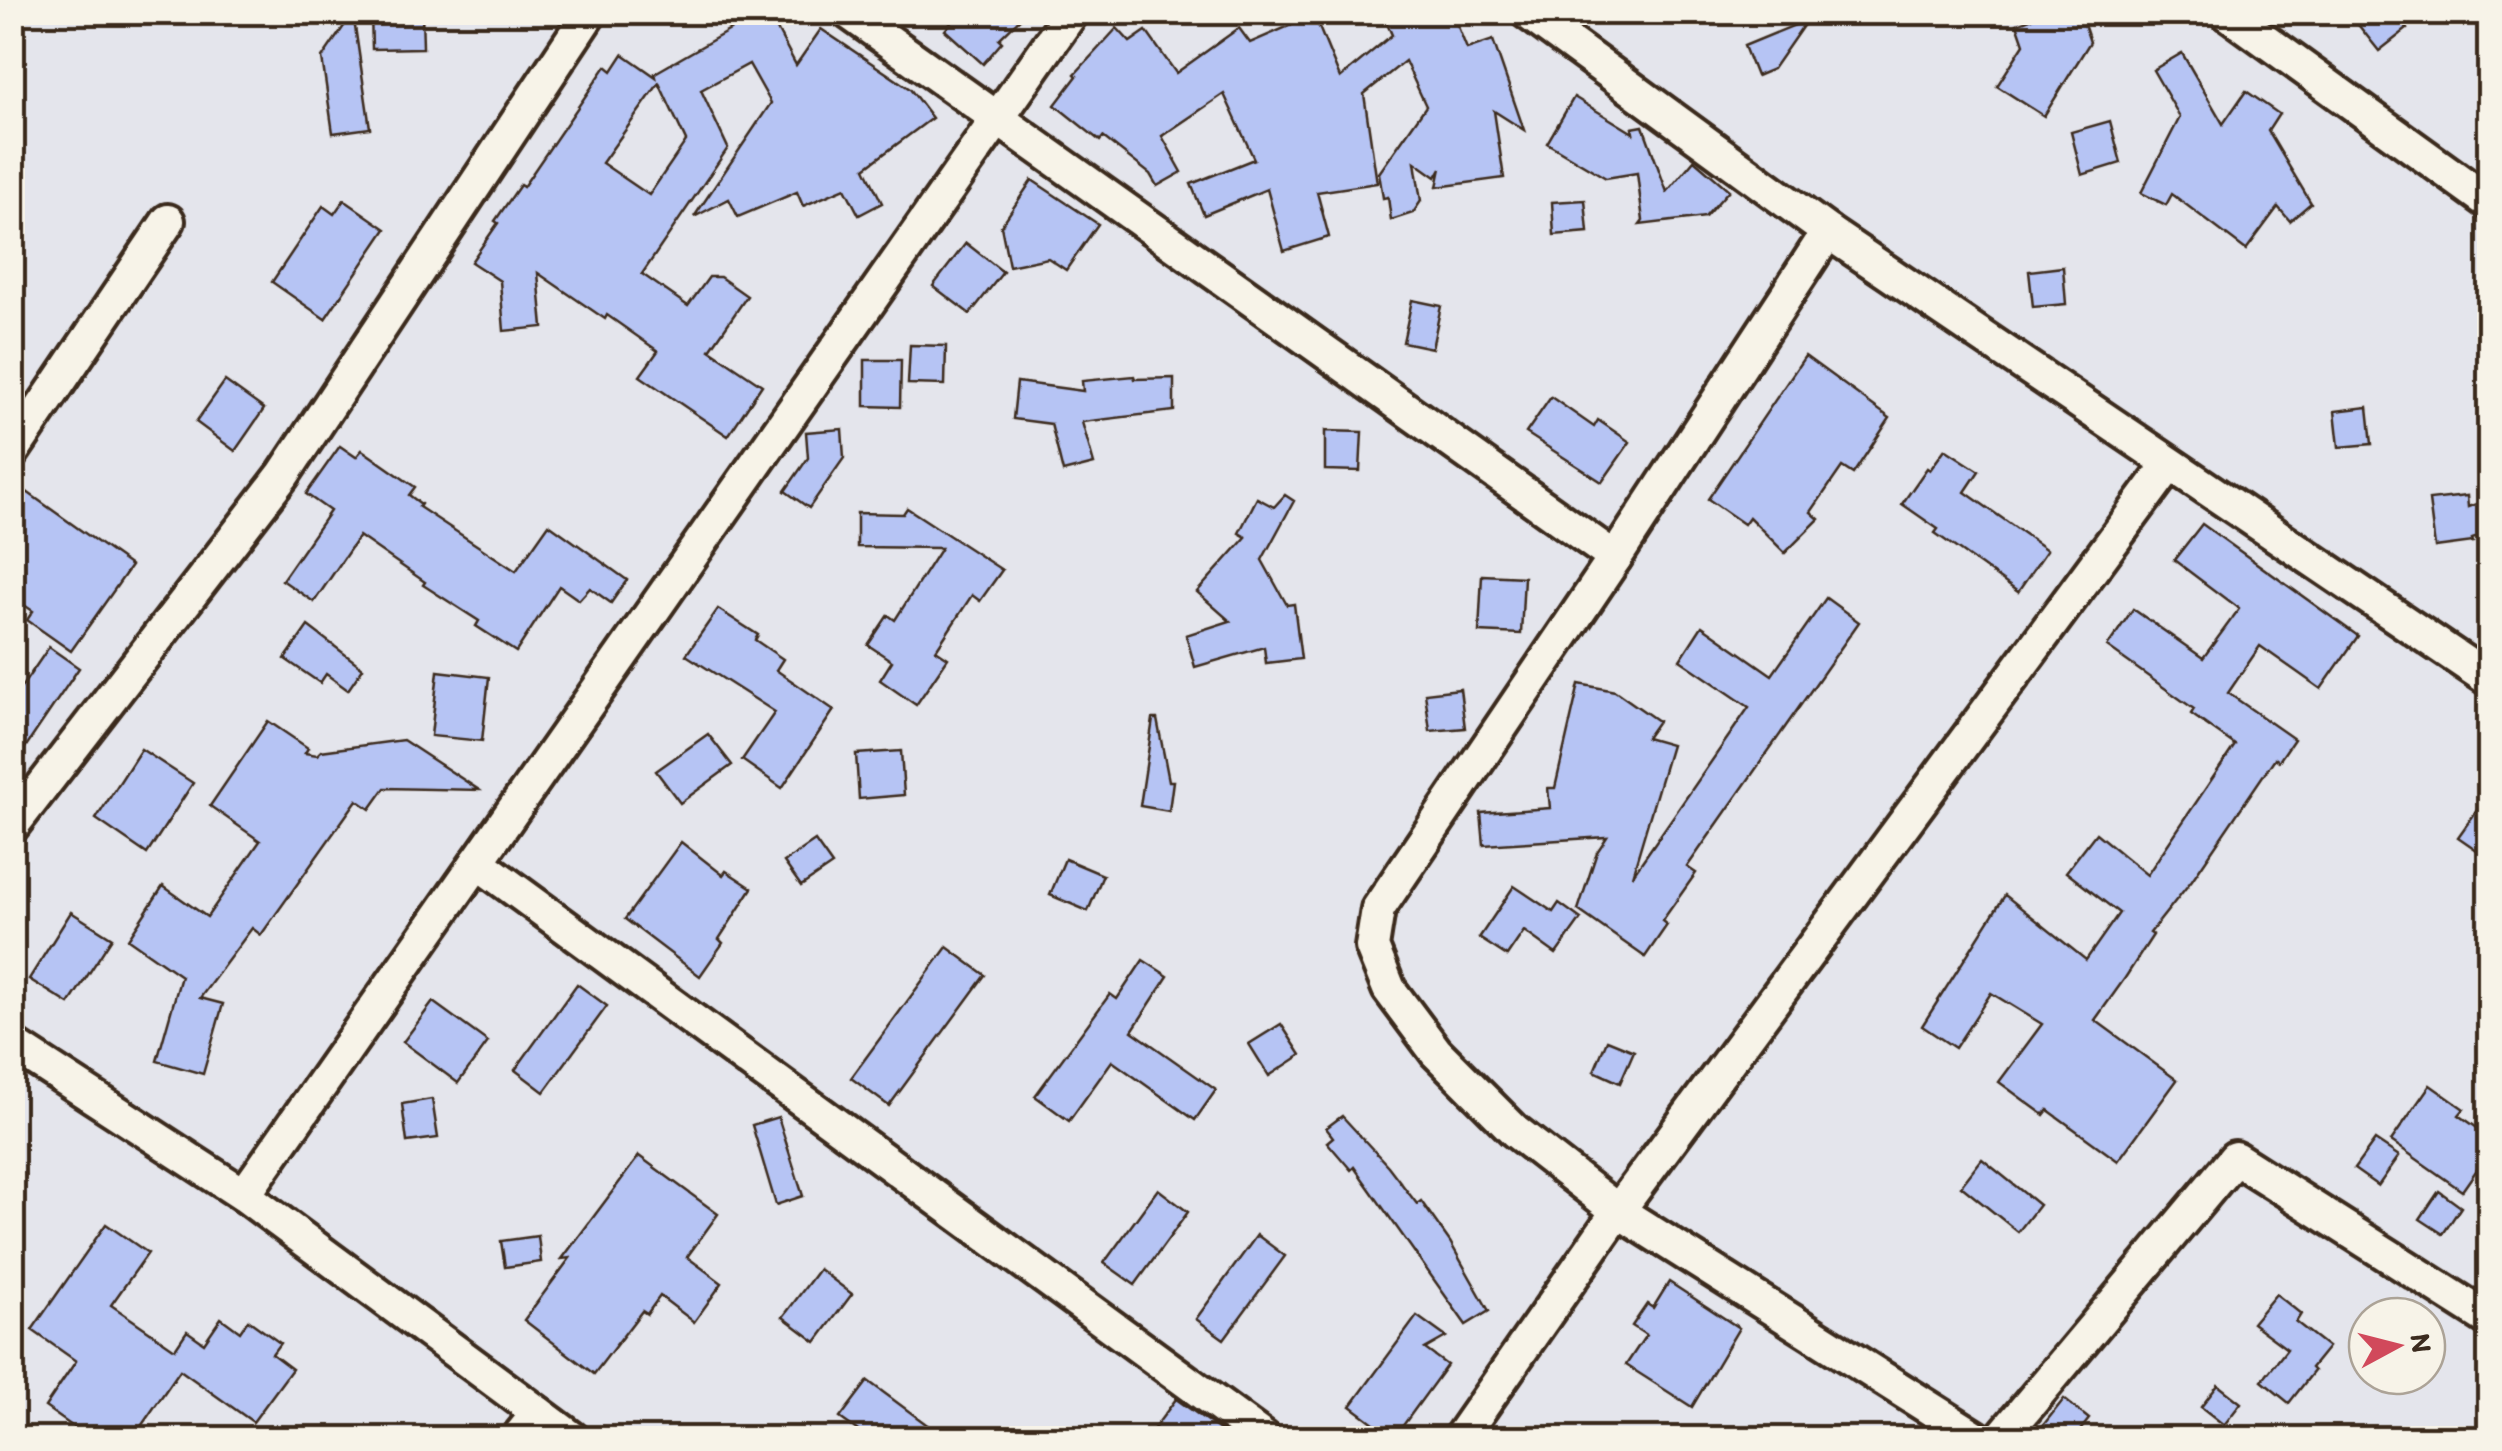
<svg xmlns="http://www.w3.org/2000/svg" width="2502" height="1451" viewBox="0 0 2502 1451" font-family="Itim,sans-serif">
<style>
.building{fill:#b6c4f4;stroke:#3b2a1e;stroke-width:2.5;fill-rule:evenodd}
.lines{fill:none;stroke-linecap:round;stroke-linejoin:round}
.street-casing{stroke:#3b2a1e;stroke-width:40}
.street{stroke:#f7f3e8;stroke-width:32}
</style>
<rect width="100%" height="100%" fill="#e4e5ec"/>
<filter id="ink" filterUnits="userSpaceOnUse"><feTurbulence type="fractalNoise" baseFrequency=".01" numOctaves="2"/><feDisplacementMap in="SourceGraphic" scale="20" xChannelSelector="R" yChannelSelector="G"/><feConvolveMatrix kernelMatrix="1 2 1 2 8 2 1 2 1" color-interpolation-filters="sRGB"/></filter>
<g filter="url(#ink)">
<g class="building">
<polygon points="371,12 422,12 423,48 372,49"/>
<path d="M711 12H768L796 65 821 29 910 89 932 118 865 168 882 203 859 215 845 188 803 206 797 192 738 217 729 199 694 217 771 103 749 64 701 90 728 148 642 274 688 306 709 277H720L747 296 710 350 762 385 728 436 640 376 658 351 607 315 605 319 538 273 543 327 504 331 500 281 471 262 498 223 495 221 520 185 523 187 606 66 612 71 623 54 656 77 655 73 730 30ZM659 83 686 141 649 195 602 163Z"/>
<polygon points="960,12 1027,12 999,39 1002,42 983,64 945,30"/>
<polygon points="1382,12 1452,12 1467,49 1493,40 1524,130 1494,111 1504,178 1437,187 1441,168 1436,177 1415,162 1421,201 1413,213 1391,220 1388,197 1383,198 1379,173 1426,106 1405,61 1364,94 1377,183 1317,192 1329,237 1284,251 1267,189 1204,215 1191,184 1254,159 1224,94 1162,136 1182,172 1157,186 1150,174 1103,137 1100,141 1055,105 1077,76 1075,74 1117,28 1130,42 1146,31 1176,73 1239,28 1250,43 1314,15 1340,78 1392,35"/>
<polygon points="2048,12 2080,12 2090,42 2044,116 1997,86 2024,44 2017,24"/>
<polygon points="2348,12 2394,12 2407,29 2379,51"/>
<polygon points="353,13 370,128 333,133 322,58"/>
<polygon points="1807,20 1773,69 1756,76 1744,46"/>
<polygon points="2182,53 2223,124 2246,91 2279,114 2268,131 2311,203 2290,221 2278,207 2246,250 2172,194 2166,205 2141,193 2180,117 2153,70"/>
<polygon points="1574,97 1633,133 1632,128 1643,126 1667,192 1694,160 1729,190 1705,217 1640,225 1643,221 1637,173 1606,178 1547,143"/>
<polygon points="2110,121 2121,163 2082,175 2071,132"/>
<polygon points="1032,180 1098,224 1066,270 1048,258 1009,266 1001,226"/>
<polygon points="344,200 386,229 325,319 272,282 323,206 334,214"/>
<polygon points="1585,200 1588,232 1554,235 1552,202"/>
<polygon points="966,243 1003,272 970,314 933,286"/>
<polygon points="2063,267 2066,304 2033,307 2029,271"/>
<polygon points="1412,300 1441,306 1432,348 1403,342"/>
<polygon points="910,345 946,346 945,385 908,384"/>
<polygon points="1805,356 1890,418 1853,474 1842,467 1811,512 1819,519 1785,553 1749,517 1744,524 1708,499"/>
<polygon points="865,360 901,360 900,407 865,406"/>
<polygon points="1134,376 1135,379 1174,378 1174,411 1082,422 1094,464 1063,472 1051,424 1013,419 1017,382 1083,391 1082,381"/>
<polygon points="225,381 264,409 235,451 196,422"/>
<polygon points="1551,397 1594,427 1598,420 1630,442 1602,482 1526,433"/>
<polygon points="2368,407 2372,444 2339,447 2335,411"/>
<polygon points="842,429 844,458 809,508 785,491 808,458 806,432"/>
<polygon points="1325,431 1362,432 1360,471 1325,470"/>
<polygon points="340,446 356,457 362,450 415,487 409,495 421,504 419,507 516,571 549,524 627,580 611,603 590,588 579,600 559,586 516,652 476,626 479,621 423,585 425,582 359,536 314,602 282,580 330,511 306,494"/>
<polygon points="1945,449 1979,471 1965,492 2047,550 2018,592 1935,533 1938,529 1902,504 1927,468 1930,470"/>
<polygon points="27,492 131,566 71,651 27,620 33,611 12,597 12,514"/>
<polygon points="1285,495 1294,501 1262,560 1287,605 1294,604 1301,659 1266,663 1264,647 1195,667 1186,635 1230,621 1197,592 1246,537 1239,533 1257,498 1274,507"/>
<polygon points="2467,496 2468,507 2490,499 2490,533 2472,539 2473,542 2435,547 2429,500"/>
<polygon points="907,508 1002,570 980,601 972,595 936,650 948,658 916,705 880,680 892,661 868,645 888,615 895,620 941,548 857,547 857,513 903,514"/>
<polygon points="2202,524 2358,636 2321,689 2260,646 2228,693 2294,739 2279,761 2275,758 2192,880 2150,933 2153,935 2125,978 2095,1020 2177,1080 2118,1161 2048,1110 2044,1115 1999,1082 2042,1024 1991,993 1955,1048 1922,1026 2005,895 2086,960 2119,913 2066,872 2096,833 2147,875 2235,745 2191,714 2194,709 2107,647 2133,609 2203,658 2239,609 2174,560"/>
<polygon points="1482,575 1524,577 1521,634 1479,632"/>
<polygon points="1826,598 1859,622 1687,867 1696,873 1662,921 1667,925 1645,957 1578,910 1597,852 1607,837 1484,845 1481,813 1550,808 1548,788 1555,788 1579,684 1615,691 1658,721 1646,738 1671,745 1632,876 1749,707 1680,660 1702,626 1772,675"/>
<polygon points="718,609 758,635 755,640 783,659 776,670 834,710 782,788 742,760 775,712 686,655"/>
<polygon points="308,626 363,668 348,690 326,674 320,683 285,659"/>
<polygon points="49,647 79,668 12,767 12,701"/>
<polygon points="438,671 489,677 482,741 431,736"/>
<polygon points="1460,689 1465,728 1430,731 1425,693"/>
<polygon points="1153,719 1157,719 1169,781 1173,781 1169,811 1140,806"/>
<polygon points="268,721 308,748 305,753 317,755 321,751 403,740 479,790 385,788 370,809 357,800 261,935 252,928 200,998 223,1004 203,1074 157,1061 181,976 128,939 163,886 207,917 260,841 210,806"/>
<polygon points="708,734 732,765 680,803 656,771"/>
<polygon points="141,749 193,783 147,854 96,819"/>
<polygon points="901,751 904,795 859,799 856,754"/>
<polygon points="2490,792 2490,859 2458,837"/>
<polygon points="815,841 832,865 801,886 784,862"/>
<polygon points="681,842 723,875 726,871 752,888 719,939 723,943 700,976 625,919"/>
<polygon points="1065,859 1103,875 1088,911 1050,895"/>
<polygon points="1514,886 1553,912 1559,903 1581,919 1556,954 1524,931 1507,956 1479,938"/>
<polygon points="71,912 112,938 69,1004 29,979"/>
<polygon points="947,947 985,975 889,1106 851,1078"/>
<polygon points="1143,960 1168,976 1132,1031 1216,1090 1195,1120 1112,1061 1069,1121 1035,1096 1110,994 1117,999"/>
<polygon points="577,984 607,1006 544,1092 515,1070"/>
<polygon points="433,1002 488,1042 458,1083 403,1042"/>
<polygon points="1281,1024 1301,1055 1269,1076 1249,1044"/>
<polygon points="1607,1040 1634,1051 1620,1083 1594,1071"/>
<polygon points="2430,1085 2464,1109 2459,1115 2490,1137 2490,1151 2462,1191 2391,1141"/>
<polygon points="432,1099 438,1138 407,1142 402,1104"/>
<polygon points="1342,1116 1388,1166 1417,1204 1421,1201 1450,1242 1489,1311 1466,1325 1354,1167 1351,1170 1327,1142 1333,1137 1326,1128"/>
<polygon points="778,1117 803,1196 776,1205 752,1125"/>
<polygon points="2375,1140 2399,1156 2378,1186 2354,1169"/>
<polygon points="639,1156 718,1214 687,1257 722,1283 694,1322 660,1296 647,1314 642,1311 594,1374 524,1320 570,1258 562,1259"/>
<polygon points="1982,1159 2039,1205 2018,1232 1961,1186"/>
<polygon points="1158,1189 1188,1212 1135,1285 1104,1263"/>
<polygon points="2439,1191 2461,1207 2443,1234 2420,1219"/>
<polygon points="106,1224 148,1253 111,1305 175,1349 187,1331 204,1343 221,1318 240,1332 248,1320 280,1343 272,1354 292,1369 253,1422 180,1370 133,1438 89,1438 45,1407 76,1361 32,1330"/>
<polygon points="1257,1235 1285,1256 1224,1339 1196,1319"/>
<polygon points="538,1236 541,1262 505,1267 501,1241"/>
<polygon points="819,1269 852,1294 816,1342 783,1317"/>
<polygon points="1669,1282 1739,1328 1692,1407 1626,1365 1646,1335 1632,1326 1647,1304 1653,1308"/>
<polygon points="2276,1294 2301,1314 2296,1322 2328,1347 2311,1368 2314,1371 2289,1403 2262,1381 2287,1349 2252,1323"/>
<polygon points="1417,1316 1446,1337 1425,1349 1447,1365 1394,1438 1351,1406"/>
<polygon points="868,1381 945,1438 868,1438 840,1418"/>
<polygon points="2218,1385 2241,1403 2224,1425 2201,1407"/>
<polygon points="1176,1399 1231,1438 1147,1438"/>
<polygon points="2064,1399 2089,1419 2074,1438 2033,1438"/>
</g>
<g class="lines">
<defs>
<g id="street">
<polyline points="848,12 1615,558"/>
<polyline points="1527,12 1828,232 2490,680"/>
<polyline points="2226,12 2490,203"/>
<polyline points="1828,232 1615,558 1378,909 1372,947 1389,989 1436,1052 1515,1131 1618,1211 1977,1438"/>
<polyline points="12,452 168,221"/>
<polyline points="12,826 283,475 590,12"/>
<polyline points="477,862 1264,1438"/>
<polyline points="12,1044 244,1195 572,1438"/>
<polyline points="244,1195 1072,12"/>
<polyline points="518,1438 538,1413"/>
<polyline points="1460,1438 1618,1211 2169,465"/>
<polyline points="2001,1438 2235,1158 2490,1320"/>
</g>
</defs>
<use href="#street" class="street-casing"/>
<use href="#street" class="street"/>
</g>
</g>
<rect width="2502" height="1451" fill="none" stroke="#f7f3e8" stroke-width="50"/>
<rect x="25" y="25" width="2452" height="1401" fill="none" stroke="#3b2a1e" stroke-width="4" filter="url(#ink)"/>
<g transform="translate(2397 1346) rotate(83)"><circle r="48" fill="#f7f3e8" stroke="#aca397" stroke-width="2.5"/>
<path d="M0-8L18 38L0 25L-18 38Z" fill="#d1495b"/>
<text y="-15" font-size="28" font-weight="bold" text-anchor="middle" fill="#3b2a1e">N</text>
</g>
</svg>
